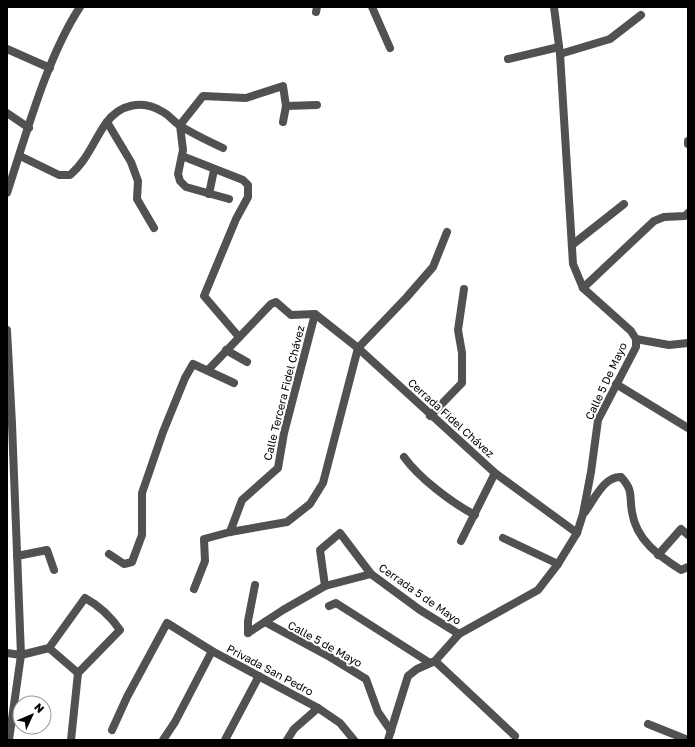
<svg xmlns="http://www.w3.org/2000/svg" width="695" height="747" font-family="'Golos Text',sans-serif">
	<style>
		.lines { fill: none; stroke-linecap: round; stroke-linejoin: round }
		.minor { stroke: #515151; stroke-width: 8 }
		.labels { text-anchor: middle; stroke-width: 4; stroke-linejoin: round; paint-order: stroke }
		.street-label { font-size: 11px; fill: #000; stroke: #fff }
	</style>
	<rect width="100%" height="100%" fill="#fff"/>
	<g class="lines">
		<g class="minor">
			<path d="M372,7L390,48"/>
			<path d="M316,12L317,7"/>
			<path d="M7,49L50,68"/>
			<path d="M560,54L610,39L641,15"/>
			<path d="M508,59L559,47"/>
			<path d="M286,106L317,105"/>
			<path d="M7,113L29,128"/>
			<path d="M107,122L131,162L138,181L137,199L154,228"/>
			<path d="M688,141V144"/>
			<path d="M20,156L59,175H70C87,161 94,140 106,123C120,104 143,99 163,112C169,115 173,121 179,125C193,134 208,141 223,148"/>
			<path d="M182,156L243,180L248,185V197L236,219L204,296L239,337"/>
			<path d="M7,193C26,135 47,57 80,7"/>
			<path d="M209,194L214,170"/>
			<path d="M229,199L186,187L180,181L178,174L183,150L180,125L203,96L246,98L283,86L286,106L283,122"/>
			<path d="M572,245L624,204"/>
			<path d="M583,288L654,221L664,217L685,216L688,213"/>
			<path d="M7,330L12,424L21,655L9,740"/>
			<path d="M636,339L669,345L688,343"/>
			<path d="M226,350L247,362"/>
			<path d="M208,370L271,304L276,302L291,315L315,314L358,348L495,473L577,533"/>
			<path d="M616,384L688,428"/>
			<path d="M430,416L462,383V353L458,330L464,289"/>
			<path d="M404,457C419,478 452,503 475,515"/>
			<path d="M585,512C594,500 604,476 621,477C634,491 629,496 632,512C636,540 659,556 681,570L688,567"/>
			<path d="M230,532L242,500L278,468L284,433L315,314"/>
			<path d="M503,538L558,564"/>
			<path d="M461,541L495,473"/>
			<path d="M109,554L124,564L132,562L142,535V493L163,432L185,378L193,364L234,383"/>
			<path d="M658,555L681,529L688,535"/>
			<path d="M17,556L47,550L54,570"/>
			<path d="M325,586L320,550L340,533L371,574L420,610L459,634"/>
			<path d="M194,589L205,561L204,539L230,532L287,522L310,504L323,483L358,348L406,298L433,267L447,232"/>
			<path d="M329,606L336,603L430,663"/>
			<path d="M265,622L330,657L366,679L378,712L391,731"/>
			<path d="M248,633L283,610L325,586L371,574"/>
			<path d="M248,633V621L255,585"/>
			<path d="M49,648L78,673"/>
			<path d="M7,653L21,655L49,648L85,598C98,605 111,617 120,630L78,673"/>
			<path d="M435,661L515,736"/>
			<path d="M648,724L688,740"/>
			<path d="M112,730L127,697L167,623L212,651L318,708L340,723L354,740"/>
			<path d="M71,740L78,673"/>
			<path d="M163,740L175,722L212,651"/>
			<path d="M225,740L259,676"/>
			<path d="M287,740L294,729L318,708"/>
			<path d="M388,740L408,676L417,669L435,661L459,634L538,590L558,564L577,533L583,514L591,472L598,420L636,347V339L631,331L583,288L573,264L560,54L554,7"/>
		</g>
	</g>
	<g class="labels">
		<g class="street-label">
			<text transform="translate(606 381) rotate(-65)" y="4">Calle 5 De Mayo</text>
			<text transform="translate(284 393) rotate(-76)" y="4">Calle Tercera Fidel Chávez</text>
			<text transform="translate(451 418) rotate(42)" y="4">Cerrada Fidel Chávez</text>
			<text transform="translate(420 594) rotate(35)" y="4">Cerrada 5 de Mayo</text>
			<text transform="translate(325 644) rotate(29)" y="4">Calle 5 de Mayo</text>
			<text transform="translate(270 670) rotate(28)" y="4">Privada San Pedro</text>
		</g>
	</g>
	<rect width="695" height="747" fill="none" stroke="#000000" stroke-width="16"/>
	<g transform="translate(32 715) rotate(46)"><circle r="19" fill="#ffffff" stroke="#999999"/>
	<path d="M0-3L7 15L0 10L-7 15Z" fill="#000000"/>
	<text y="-6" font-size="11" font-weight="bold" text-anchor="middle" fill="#000000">N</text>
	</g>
</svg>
